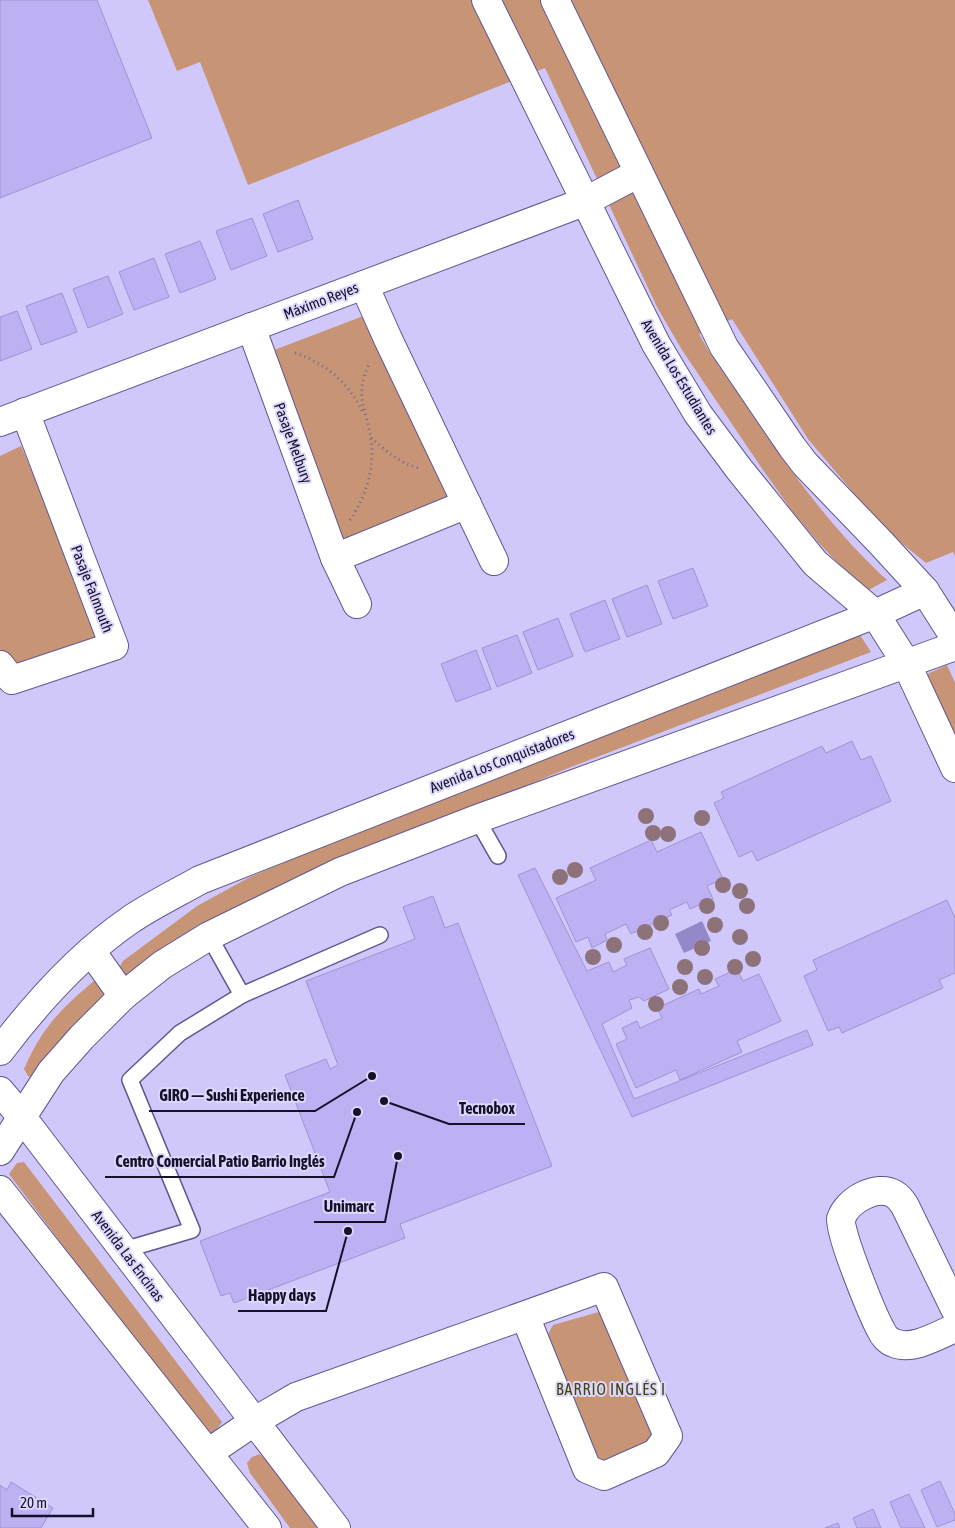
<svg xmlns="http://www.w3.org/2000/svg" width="955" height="1528" font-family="'Asap Condensed',sans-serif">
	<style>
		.green { fill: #c79475 }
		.water { fill: #9488c8 }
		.building { fill: #bdb1f4; stroke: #9f93d1 }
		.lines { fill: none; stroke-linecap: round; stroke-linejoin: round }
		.service-casing { stroke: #635790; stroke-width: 18 }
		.minor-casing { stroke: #635790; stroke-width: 30 }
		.tertiary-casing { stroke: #635790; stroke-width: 30 }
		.path { stroke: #726b90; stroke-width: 3; stroke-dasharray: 1 4; stroke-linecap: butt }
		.service { stroke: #fff; stroke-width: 15 }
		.minor { stroke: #fff; stroke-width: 28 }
		.tertiary { stroke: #fff; stroke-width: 28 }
		.tree { fill: #8d7279 }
		.labels { text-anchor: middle; stroke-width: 4; stroke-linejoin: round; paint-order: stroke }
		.street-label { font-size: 15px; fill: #161128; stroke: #ddd7fe }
		.neighbourhood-label { font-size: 16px; letter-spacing: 1px; fill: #424505; stroke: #ddd7fe }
		.leader { fill: none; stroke: #161128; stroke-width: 2 }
		.callout-dot { fill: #161128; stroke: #ddd7fe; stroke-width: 2 }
		.callout-label { font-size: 16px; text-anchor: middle; font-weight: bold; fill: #161128; stroke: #ddd7fe; stroke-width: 4; stroke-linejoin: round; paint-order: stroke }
	</style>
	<rect width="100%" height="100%" fill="#d0c8fb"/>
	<g class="green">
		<path d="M148,0H955V556L953,552L926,563L899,541L857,497L808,439L732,319L699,334C710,355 725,375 739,395C782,460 829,527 887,580L865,592L818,542L793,512L763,470L682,350L657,307L545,68L248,185L200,62L177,71Z"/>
		<path d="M366,315L454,499L346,545L269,352Z"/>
		<path d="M21,446L100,629L99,642L14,667L0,649V456Z"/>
		<path d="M860,635L871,652L571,767L263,894L211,922L130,977L125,975L120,966L123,961L197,906L250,877L362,830Z"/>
		<path d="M947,665L955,683V743L923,676Z"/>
		<path d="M95,980L108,997L36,1079L28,1076L24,1069C43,1026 60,1010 95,980Z"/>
		<path d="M24,1162L222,1422L214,1434L203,1432L9,1174L17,1163Z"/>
		<path d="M606,1310L657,1436L651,1446L603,1467L593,1462L545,1340L553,1325Z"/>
		<path d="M260,1454L277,1473L317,1528H290L250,1473L247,1463L252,1457Z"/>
	</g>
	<path class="water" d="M702,921L711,941L684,953L675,934Z"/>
	<g class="building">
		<path d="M0,0H97L152,138L0,198Z"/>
		<path d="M298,200L313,239L278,252L263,214Z"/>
		<path d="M252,218L267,256L231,270L216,231Z"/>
		<path d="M200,241L216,279L180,293L165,254Z"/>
		<path d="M154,258L169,297L134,310L119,272Z"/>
		<path d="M108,276L123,314L88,328L73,289Z"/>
		<path d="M62,293L77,332L41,345L26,306Z"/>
		<path d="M17,311L32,349L0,361V317Z"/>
		<path d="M693,568L708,606L673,619L658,581Z"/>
		<path d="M647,585L662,624L627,637L612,599Z"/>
		<path d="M605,600L620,639L585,652L570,614Z"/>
		<path d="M558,618L573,656L538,670L523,632Z"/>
		<path d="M517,635L532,673L497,687L482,648Z"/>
		<path d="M476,650L491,689L456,702L441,664Z"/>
		<path d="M852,741L861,760L871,756L891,801L757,861L752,851L739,857L714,803L724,798L721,792L822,746L826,753Z"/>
		<path d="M701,832L723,879L707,886L713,899L690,909L687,902L669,910L672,915L631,934L626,924L605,934L607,940L592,948L588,937L576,942L556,898L596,880L590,868L651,840L657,852Z"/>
		<path d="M535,868L587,971L609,962L613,972L627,965L624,959L650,948L669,989L644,1001L639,997L629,1000L632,1008L602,1024L634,1099L807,1030L813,1045L632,1117L518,875Z"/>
		<path d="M433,896L445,928L458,923L552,1166L400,1224L405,1238L234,1303L230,1293L221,1296L200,1241L330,1192L285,1075L326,1059L330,1069L338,1065L306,981L415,939L403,907Z"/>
		<path d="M947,900L955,918V973L939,980L943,988L842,1033L839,1027L828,1031L804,976L817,970L813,960Z"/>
		<path d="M737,969L743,981L759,974L781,1021L737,1041L742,1052L680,1080L676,1070L636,1088L616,1044L627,1039L622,1028L637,1021L640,1028L662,1018L657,1008L699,989L701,994L719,986L715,979Z"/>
		<path d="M940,1481L955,1514V1520L937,1527L921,1490Z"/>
		<path d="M11,1482L53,1508L41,1528H0V1485L7,1490Z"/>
		<path d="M909,1494L925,1528H901L890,1502Z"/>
		<path d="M873,1509L881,1528H857L853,1518Z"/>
		<path d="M838,1523L840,1528H825Z"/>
	</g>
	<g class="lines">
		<defs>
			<g id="service">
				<path d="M477,819L498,856"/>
				<path d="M209,936L242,995"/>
				<path d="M124,1250L192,1230L130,1080L180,1033L242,995L380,935"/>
			</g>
			<g id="minor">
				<path d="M486,0L656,344L698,414L739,469L815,563L875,614"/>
				<path d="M555,0L724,347L792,447L805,464L881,543L925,591"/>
				<path d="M364,285L388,339L494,561"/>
				<path d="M251,327L335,558L357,604"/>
				<path d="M0,422L584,202L639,173"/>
				<path d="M335,558L467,504"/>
				<path d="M0,665L12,680L114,646L25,412"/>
				<path d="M955,1309L905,1206C902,1201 899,1197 894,1194C877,1184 847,1200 841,1219C838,1230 873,1316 881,1330C883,1335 888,1341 894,1343C913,1351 938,1335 955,1328"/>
				<path d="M208,1453L255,1421L296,1397L604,1287L668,1436L656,1453L604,1476L587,1469L525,1316"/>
			</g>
			<g id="tertiary">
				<path d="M875,614L906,663L955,768"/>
				<path d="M91,951L123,996"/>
				<path d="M0,1051C37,1002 79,955 130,920C152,905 177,893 200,880L875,614L925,591L955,638"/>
				<path d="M0,1091L21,1116L336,1528"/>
				<path d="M0,1151L51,1072L82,1037L123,996L162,965L209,936L340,872L477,819L955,646"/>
				<path d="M0,1190L267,1528"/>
			</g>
		</defs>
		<use href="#service" class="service-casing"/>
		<use href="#minor" class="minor-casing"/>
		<use href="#tertiary" class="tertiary-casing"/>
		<g class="path">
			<path d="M295,353C325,363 348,382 362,411"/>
			<path d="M371,438C386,451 399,463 419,468"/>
			<path d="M350,520C366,496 375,468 371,439C366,407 354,397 369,364"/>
		</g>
		<use href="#service" class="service"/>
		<use href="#minor" class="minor"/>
		<use href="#tertiary" class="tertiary"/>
	</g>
	<g class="tree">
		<circle cx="646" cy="816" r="8"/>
		<circle cx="702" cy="818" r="8"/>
		<circle cx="653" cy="833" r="8"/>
		<circle cx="668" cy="834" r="8"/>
		<circle cx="575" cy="870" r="8"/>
		<circle cx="560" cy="877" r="8"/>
		<circle cx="723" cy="885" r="8"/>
		<circle cx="740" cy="891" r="8"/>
		<circle cx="707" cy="906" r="8"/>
		<circle cx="747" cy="906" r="8"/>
		<circle cx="661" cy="923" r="8"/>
		<circle cx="715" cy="925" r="8"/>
		<circle cx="645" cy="932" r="8"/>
		<circle cx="740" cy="937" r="8"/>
		<circle cx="614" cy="945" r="8"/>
		<circle cx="702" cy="948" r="8"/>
		<circle cx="593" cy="957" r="8"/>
		<circle cx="753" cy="959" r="8"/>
		<circle cx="685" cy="967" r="8"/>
		<circle cx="735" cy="967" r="8"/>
		<circle cx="705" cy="977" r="8"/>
		<circle cx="680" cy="987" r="8"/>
		<circle cx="656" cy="1004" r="8"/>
	</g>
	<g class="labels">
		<g class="street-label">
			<text transform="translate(321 301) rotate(-21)" y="5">Máximo Reyes</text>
			<text transform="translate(679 377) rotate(59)" y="5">Avenida Los Estudiantes</text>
			<text transform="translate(293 443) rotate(70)" y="5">Pasaje Melbury</text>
			<text transform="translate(92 589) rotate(69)" y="5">Pasaje Falmouth</text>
			<text transform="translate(502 761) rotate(-21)" y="5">Avenida Los Conquistadores</text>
			<text transform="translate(128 1256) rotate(53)" y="5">Avenida Las Encinas</text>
		</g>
		<g class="neighbourhood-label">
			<text x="611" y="1395">BARRIO INGLÉS I</text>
		</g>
	</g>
	<path class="leader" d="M372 1076L315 1111H149M384 1101L449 1124H525M357 1112L334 1177H105M398 1156L385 1222H314M348 1231L326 1311H238"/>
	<g class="callout-dot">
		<circle cx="372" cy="1076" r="5"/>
		<circle cx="384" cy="1101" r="5"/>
		<circle cx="357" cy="1112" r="5"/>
		<circle cx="398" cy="1156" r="5"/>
		<circle cx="348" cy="1231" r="5"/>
	</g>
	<g class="callout-label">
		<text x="232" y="1101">GIRO — Sushi Experience</text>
		<text x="487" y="1114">Tecnobox</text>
		<text x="220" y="1167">Centro Comercial Patio Barrio Inglés</text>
		<text x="349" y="1212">Unimarc</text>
		<text x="282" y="1301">Happy days</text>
	</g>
	<path d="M12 1508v8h81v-8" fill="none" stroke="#161128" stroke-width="2.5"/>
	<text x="20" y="1508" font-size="15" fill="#161128" stroke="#ddd7fe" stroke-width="4" paint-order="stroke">20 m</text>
</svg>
